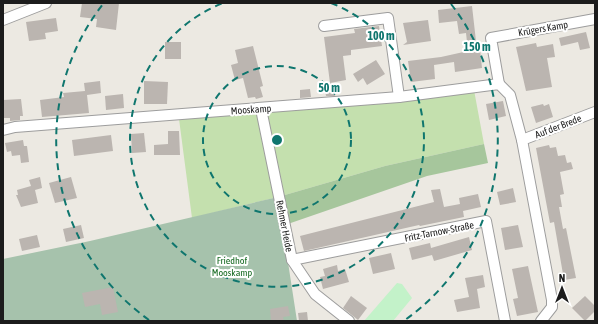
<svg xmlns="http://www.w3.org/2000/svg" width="598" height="324" font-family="'Asap Condensed',sans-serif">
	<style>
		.grass { fill: #c4e0ae }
		.forest { fill: #a6c69c }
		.cemetery { fill: #a6c2ac }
		.park { fill: #c3f2c9 }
		.building { fill: #bbb5b0 }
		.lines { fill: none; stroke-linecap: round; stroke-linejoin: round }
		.street-casing { stroke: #9d9d9d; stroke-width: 12 }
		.street { stroke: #fff; stroke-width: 10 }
		.ring { fill: none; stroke: #0f766e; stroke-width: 2; stroke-dasharray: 7 5 }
		.labels { text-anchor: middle; stroke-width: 4; stroke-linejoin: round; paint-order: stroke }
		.street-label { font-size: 10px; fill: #1c1c1c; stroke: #fff }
		.park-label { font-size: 10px; fill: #186b23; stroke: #fff }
		.centre { fill: #0f766e; stroke: #fff; stroke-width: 2 }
		.ring-label { font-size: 12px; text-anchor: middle; font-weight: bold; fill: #0f766e; stroke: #fff; stroke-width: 4; stroke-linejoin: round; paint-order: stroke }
	</style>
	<rect width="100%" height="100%" fill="#ece9e2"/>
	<path class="grass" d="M474,90L484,144L385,166L278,197L192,218L179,119Z"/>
	<path class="forest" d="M484,144L488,163L427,176L282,226L278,197L385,166Z"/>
	<path class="cemetery" d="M278,197L297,321H3V259L90,241Z"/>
	<path class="park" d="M397,283L402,284L412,298L393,321H364Z"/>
	<g class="building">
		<path d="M82,3H119L116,30L96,27L97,19L80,17Z"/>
		<path d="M472,6L477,50L480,49L482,68L455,72L454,62L434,65L435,79L411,82L408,61L441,57L468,51L466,33L459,34L457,21L439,23L438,10Z"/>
		<path d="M56,18L58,31L45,33L46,39L29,41L26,22Z"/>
		<path d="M428,20L431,41L403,45L407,42L403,23Z"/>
		<path d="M379,26L382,46L351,50V55L343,56L346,80L330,83L324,37L355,33L354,29Z"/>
		<path d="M586,32L590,48L580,50L578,42L561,46L559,38Z"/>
		<rect x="165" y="42" width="16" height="17"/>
		<path d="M536,43L537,47L553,44L555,57L547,58L552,87L526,91L516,47Z"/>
		<path d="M253,46L263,86L260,87L263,97L256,99L255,97L248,98L243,78L235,80L231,65L238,63L235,50Z"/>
		<path d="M376,60L385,74L367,85L363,78L358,82L353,74Z"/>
		<path d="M100,81L101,93L87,95L89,113L42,117L40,100L64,97L63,93L85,91L84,83Z"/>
		<path d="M144,81L168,82L167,104H144Z"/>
		<path d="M324,83H333L335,96H326Z"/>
		<path d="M310,89L311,97L300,98V90Z"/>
		<path d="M123,94L124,108L106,110L105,96Z"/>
		<path d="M21,99L23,116H20V120L10,121V118H3V100Z"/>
		<path d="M503,101L506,116L489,120L486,104Z"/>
		<path d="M543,104L544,106L549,104L553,117L536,123L531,107Z"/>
		<path d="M168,131H179L180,155H154V145L168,144Z"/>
		<path d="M144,133L146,152L132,153L131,134Z"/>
		<path d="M111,135L113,151L74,156L72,140Z"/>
		<path d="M23,140L24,146H27L29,162L21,163L20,155L12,156L11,151L7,152L5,143Z"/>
		<path d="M549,145L550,148L556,147L558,156L565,155L567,163L571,162L573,169L560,172L564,194L560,195L562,207H559L563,229L566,228L576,278L564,280L554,222L550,223L536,148Z"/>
		<path d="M40,177L42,188L35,190L38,203L21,207L16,195H18L17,190L31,186L29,180Z"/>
		<path d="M71,177L77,198L55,203L49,183Z"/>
		<path d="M513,188L516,202L500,205L497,192Z"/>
		<path d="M440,189L444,207L460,204L459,198L478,194L481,207L463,211L464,217L420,226L419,225L304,251L300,236L434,202L431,190Z"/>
		<path d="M81,225L84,238L66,242L63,229Z"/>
		<path d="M518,225L523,247L505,250L501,228Z"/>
		<path d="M37,235L40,247L22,251L19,239Z"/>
		<path d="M469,237L472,250L434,261L432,255L412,260L409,248L430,243L431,248Z"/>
		<path d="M391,253L395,269L373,274L369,258Z"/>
		<path d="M337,265L338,271L345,269L349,282L323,289L320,277L325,276L323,269Z"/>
		<path d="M528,266L538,312L517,316L513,299L518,298L512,269Z"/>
		<path d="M483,275L485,287L477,289L480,308L457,312L454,300L469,297L465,278Z"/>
		<path d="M113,287L118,312L102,315L100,304L85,307L82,293Z"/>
		<path d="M351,296L367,308L358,320L343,308Z"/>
		<path d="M585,296L595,306V311L585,321L572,308Z"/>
		<path d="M288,306L290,316L283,317L284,321H271L270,309Z"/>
		<path d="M307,312L308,321H299L298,313Z"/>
	</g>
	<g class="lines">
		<defs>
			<g id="street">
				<path d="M3,20L46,3"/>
				<path d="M324,26L388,18L399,97"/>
				<path d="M499,84L491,38L595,19"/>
				<path d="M261,109L292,260L315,294L349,321"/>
				<path d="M3,130L15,127L399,97L499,84L510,95L522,140L552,300V307L541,321"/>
				<path d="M522,140L595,112"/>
				<path d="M292,260L486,221L505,321"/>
			</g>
		</defs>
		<use href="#street" class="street-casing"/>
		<use href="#street" class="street"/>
	</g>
	<g class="ring">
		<circle cx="277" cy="140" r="74"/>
		<path d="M331 3A147 147 0 1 1 223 3"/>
		<path d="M149 320A221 221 0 0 1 103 4M451 4A221 221 0 0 1 405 320"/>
	</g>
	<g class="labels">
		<g class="street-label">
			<text transform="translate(543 28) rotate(-10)" y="4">Krügers Kamp</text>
			<text transform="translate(251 109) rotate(-4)" y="4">Mooskamp</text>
			<text transform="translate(558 126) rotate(-21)" y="4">Auf der Brede</text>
			<text transform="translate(285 226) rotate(79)" y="4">Rehmer Heide</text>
			<text transform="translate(439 231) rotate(-11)" y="4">Fritz-Tarnow-Straße</text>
		</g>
		<g class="park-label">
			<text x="232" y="264">Friedhof<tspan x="232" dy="12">Mooskamp</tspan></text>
		</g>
	</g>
	<circle cx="277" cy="140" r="6" class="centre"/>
	<g class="ring-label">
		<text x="381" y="40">100 m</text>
		<text x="477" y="51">150 m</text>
		<text x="329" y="92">50 m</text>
	</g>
	<rect width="598" height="324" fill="none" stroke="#1c1c1c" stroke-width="8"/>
	<g transform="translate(562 288)" stroke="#ffffff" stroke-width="3" paint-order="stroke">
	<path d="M0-3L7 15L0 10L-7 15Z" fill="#1c1c1c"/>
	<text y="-6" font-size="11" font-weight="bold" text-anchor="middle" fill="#1c1c1c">N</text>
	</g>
</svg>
